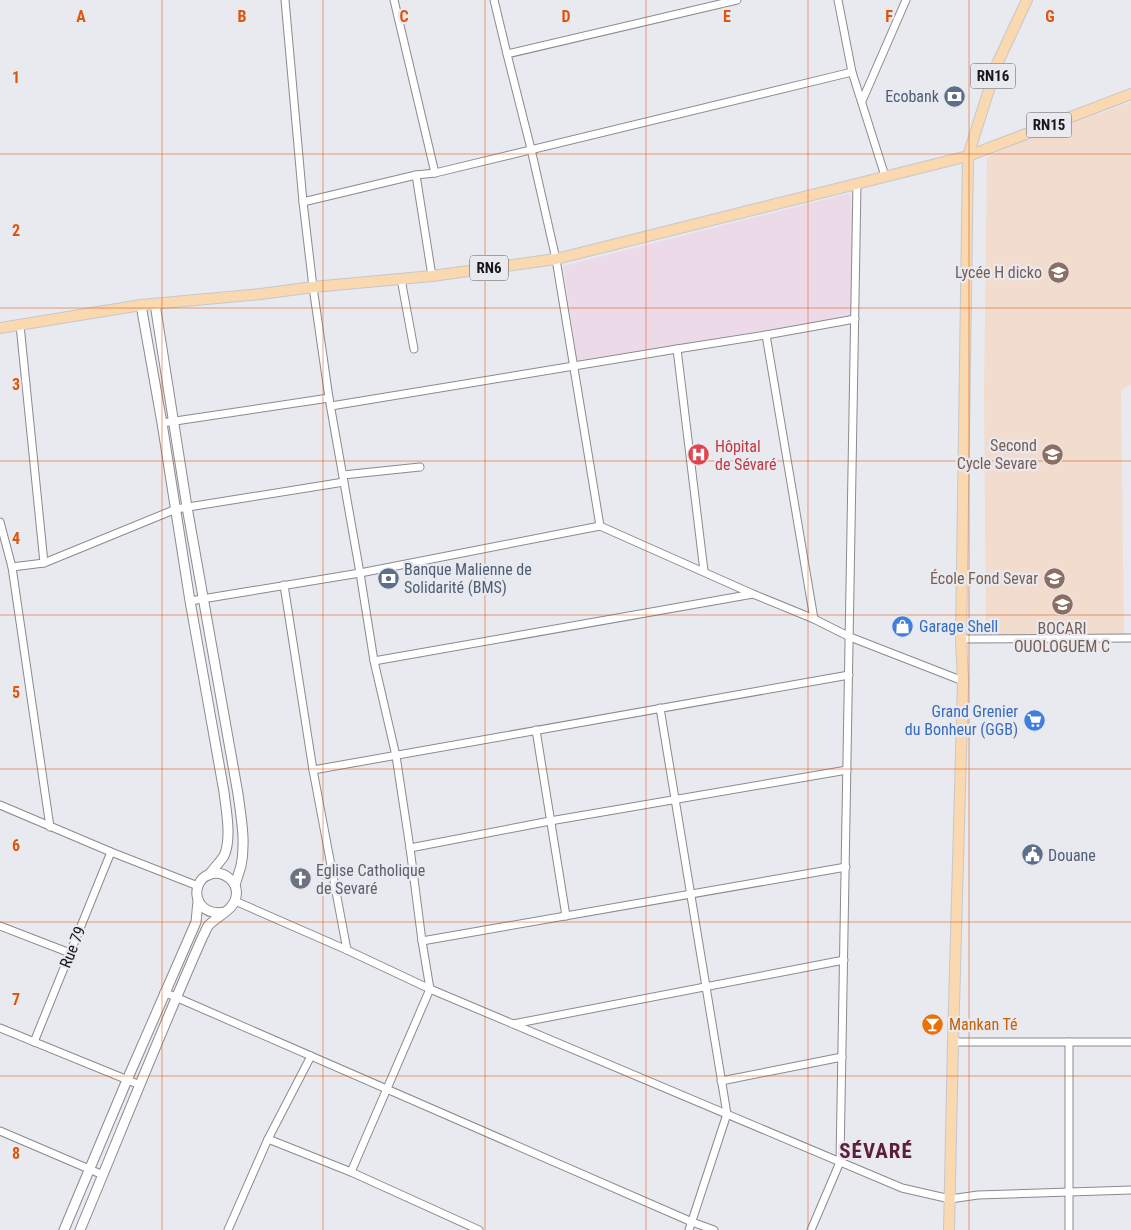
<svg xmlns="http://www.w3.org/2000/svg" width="1131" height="1230" font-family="'Roboto Condensed',sans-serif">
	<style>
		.commercial { fill: #eddae9 }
		.education { fill: #f1dcce }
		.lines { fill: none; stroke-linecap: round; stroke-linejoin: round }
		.minor-casing { stroke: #8a8a90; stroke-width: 9 }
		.tertiary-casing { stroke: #8a8a90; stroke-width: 11 }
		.primary-casing { stroke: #c7c7c8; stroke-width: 12 }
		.minor { stroke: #fff; stroke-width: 7 }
		.tertiary { stroke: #fff; stroke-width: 9 }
		.primary { stroke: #fad8b0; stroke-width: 10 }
		.grid { fill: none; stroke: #de560d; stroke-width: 1; stroke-opacity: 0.55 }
		.labels { text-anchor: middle; stroke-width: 4.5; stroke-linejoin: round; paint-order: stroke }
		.shield { fill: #e9eaf0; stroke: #56565a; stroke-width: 1 }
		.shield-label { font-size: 15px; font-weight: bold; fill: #17171a }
		.service-label { font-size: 16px; fill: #4e5e75; stroke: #e9eaf0; text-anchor: start }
		.education-label { font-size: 16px; fill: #785e54; stroke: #e9eaf0; text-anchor: end }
		.health-label { font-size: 16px; fill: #be3a42; stroke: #e9eaf0; text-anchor: start }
		.shop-label { font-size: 16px; fill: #366cbe; stroke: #e9eaf0; text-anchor: start }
		.worship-label { font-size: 16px; fill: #5b616d; stroke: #e9eaf0; text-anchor: start }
		.street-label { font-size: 16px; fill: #17171a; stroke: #e9eaf0 }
		.food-label { font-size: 16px; fill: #c56008; stroke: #e9eaf0; text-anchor: start }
		.district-label { font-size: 21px; font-weight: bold; letter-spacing: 1px; fill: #5d1d3d; stroke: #e9eaf0 }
		.grid-label { font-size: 16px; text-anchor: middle; font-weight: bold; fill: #de560d; stroke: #e9eaf0; stroke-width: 4.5; stroke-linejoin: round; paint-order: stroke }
	</style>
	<rect width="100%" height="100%" fill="#e9eaf0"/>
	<path class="commercial" d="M850,193L854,239V316L704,340L578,365L563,266Z"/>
	<path class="education" d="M1131,102V385L1121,390L1124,636L986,638L984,391L987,158L1003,148Z"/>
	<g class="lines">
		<defs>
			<g id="minor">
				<path d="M285,0L303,202L313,287L329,398L360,573L374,661L396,756L410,848L422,941L430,989L351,1172"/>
				<path d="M394,0L435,173"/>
				<path d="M494,0L507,54L531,149L556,259L600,526"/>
				<path d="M838,0L852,72L885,176"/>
				<path d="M507,54L737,0"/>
				<path d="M862,101L906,0"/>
				<path d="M416,175L432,276"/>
				<path d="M303,202L416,175L435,173L852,72"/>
				<path d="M401,279L414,349"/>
				<path d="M20,325L44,563"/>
				<path d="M766,335L814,619"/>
				<path d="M677,349L704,571"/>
				<path d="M331,406L677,349L766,335L855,319"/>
				<path d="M162,423L329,398"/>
				<path d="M343,475L420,467"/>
				<path d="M0,522L12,567L50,827"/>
				<path d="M12,567L44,563L176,509L344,482"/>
				<path d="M284,585L313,770L347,950"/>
				<path d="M190,601L360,573L600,526L753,594L814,619L850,637L963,681"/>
				<path d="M961,639L1131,638"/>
				<path d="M374,661L753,594"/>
				<path d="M660,708L727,1114L689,1230"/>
				<path d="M536,730L566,916"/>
				<path d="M313,770L849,675"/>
				<path d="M0,805L111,852L198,886"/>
				<path d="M410,848L550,821L847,770"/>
				<path d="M235,901L347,950L430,989L902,1188L950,1199L978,1195L1131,1190"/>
				<path d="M0,926L70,953"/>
				<path d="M422,941L846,867"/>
				<path d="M164,992L692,1222L714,1230"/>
				<path d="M513,1024L844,960"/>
				<path d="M0,1028L140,1085"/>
				<path d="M34,1042L111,852"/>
				<path d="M953,1042H1131"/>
				<path d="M721,1081L842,1057"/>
				<path d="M0,1131L103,1175"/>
				<path d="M268,1139L351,1172L479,1230"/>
				<path d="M228,1230L268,1139L311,1056"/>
				<path d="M811,1230L840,1162L857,183"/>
				<path d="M1069,1230V1042"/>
			</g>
			<g id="tertiary">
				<path d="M155,304L187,507L238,794C241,817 246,842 241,866C239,872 237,879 235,885"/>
				<path d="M141,305L162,423L190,601L224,792C226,810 232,838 224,856C220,862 213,869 209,875"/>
				<path d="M64,1230L127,1080L196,922L198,901"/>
				<path d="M80,1230C121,1132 160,1033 203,936C205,933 206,929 208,926C217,916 234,910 236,897C239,882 224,870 210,874C188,882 194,918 225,912"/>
			</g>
			<g id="primary">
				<path d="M0,328L141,305L261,294L313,287L432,276L556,259L968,156L1131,94"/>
				<path d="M949,1230L953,1042L963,681L961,639L968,156L997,64L1027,0"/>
			</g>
		</defs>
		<use href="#minor" class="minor-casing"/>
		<use href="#tertiary" class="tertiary-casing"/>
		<use href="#primary" class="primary-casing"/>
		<use href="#minor" class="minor"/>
		<use href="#tertiary" class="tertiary"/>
		<use href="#primary" class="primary"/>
	</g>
	<path class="grid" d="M162,0V1230M323,0V1230M485,0V1230M646,0V1230M808,0V1230M969,0V1230M0,154H1131M0,308H1131M0,461H1131M0,615H1131M0,769H1131M0,922H1131M0,1076H1131"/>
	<defs>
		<symbol id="bank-disc" viewBox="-11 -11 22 22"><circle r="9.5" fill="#5c6f8a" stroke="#e9eaf0"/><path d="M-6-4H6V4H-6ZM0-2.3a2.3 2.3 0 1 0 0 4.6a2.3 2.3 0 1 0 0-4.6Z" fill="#fff"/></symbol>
		<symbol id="school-disc" viewBox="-11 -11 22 22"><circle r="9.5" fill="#8d6e63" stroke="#e9eaf0"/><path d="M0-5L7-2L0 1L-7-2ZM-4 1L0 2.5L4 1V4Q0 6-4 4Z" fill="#fff"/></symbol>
		<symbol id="hospital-disc" viewBox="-11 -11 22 22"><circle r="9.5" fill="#e0444e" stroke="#e9eaf0"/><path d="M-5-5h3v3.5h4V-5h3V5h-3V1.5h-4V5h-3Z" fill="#fff"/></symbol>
		<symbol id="shop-disc" viewBox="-11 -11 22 22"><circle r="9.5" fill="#3f7fe0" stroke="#e9eaf0"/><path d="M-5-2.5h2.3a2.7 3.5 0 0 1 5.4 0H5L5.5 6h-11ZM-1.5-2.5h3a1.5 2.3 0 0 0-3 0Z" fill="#fff"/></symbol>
		<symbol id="supermarket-disc" viewBox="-11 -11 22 22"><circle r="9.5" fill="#3f7fe0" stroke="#e9eaf0"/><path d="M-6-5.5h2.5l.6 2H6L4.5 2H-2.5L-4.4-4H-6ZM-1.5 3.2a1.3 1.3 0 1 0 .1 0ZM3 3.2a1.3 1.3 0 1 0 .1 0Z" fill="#fff"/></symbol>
		<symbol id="civic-disc" viewBox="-11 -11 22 22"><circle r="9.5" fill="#5c6f8a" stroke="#e9eaf0"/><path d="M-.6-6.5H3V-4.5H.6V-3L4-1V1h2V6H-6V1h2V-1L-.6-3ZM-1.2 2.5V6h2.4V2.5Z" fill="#fff"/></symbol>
		<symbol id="church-disc" viewBox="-11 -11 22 22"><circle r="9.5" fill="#6b7280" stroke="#e9eaf0"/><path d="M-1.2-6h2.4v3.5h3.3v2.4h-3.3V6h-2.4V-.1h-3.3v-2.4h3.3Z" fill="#fff"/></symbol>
		<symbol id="bar-disc" viewBox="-11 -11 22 22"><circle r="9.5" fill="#e8710a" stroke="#e9eaf0"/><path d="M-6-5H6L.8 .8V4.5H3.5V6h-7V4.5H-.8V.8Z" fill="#fff"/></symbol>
	</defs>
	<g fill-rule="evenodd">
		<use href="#bank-disc" x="942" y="84" width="25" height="25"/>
		<use href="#school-disc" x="1046" y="260" width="25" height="25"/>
		<use href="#school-disc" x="1040" y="442" width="25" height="25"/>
		<use href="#hospital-disc" x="686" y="442" width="25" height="25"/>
		<use href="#bank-disc" x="376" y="566" width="25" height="25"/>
		<use href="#school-disc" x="1042" y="566" width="25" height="25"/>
		<use href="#school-disc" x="1050" y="592" width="25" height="25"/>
		<use href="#shop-disc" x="890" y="614" width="25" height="25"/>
		<use href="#supermarket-disc" x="1022" y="708" width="25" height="25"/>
		<use href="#civic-disc" x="1020" y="842" width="25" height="25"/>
		<use href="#church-disc" x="288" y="866" width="25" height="25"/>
		<use href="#bar-disc" x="920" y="1012" width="25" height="25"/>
	</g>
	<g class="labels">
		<g class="shield">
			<rect x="970.5" y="63.5" width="45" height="25" rx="4"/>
			<rect x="1026.5" y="112.5" width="45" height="25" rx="4"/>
			<rect x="470" y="255.5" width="38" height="25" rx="4"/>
		</g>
		<g class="shield-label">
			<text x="993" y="81">RN16</text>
			<text x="1049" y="130">RN15</text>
			<text x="489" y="273">RN6</text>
		</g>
		<g class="service-label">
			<text x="939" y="102" text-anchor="end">Ecobank</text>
			<text x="404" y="575">Banque Malienne de<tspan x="404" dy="18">Solidarité (BMS)</tspan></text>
			<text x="1048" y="861">Douane</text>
		</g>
		<g class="education-label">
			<text x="1042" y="278">Lycée H dicko</text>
			<text x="1037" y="451">Second<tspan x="1037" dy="18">Cycle Sevare</tspan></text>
			<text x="1038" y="584">École Fond Sevar</text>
			<text x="1062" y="634" text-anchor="middle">BOCARI<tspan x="1062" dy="18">OUOLOGUEM C</tspan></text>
		</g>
		<g class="health-label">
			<text x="715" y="452">Hôpital<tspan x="715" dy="18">de Sévaré</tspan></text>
		</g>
		<g class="shop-label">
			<text x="919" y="632">Garage Shell</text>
			<text x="1018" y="717" text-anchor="end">Grand Grenier<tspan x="1018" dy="18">du Bonheur (GGB)</tspan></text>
		</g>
		<g class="worship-label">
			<text x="316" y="876">Eglise Catholique<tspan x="316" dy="18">de Sevaré</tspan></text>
		</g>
		<g class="street-label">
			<text transform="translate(72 947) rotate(-68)" y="6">Rue 79</text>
		</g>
		<g class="food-label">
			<text x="949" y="1030">Mankan Té</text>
		</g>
		<g class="district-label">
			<text x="876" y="1158">SÉVARÉ</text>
		</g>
	</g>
	<g class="grid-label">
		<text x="81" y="22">A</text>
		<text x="242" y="22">B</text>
		<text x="404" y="22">C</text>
		<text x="566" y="22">D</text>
		<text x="727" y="22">E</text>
		<text x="889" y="22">F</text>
		<text x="1050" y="22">G</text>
		<text x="16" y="83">1</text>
		<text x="16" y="236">2</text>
		<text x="16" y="390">3</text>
		<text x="16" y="544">4</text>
		<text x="16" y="698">5</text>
		<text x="16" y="851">6</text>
		<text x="16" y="1005">7</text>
		<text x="16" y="1159">8</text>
	</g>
</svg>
